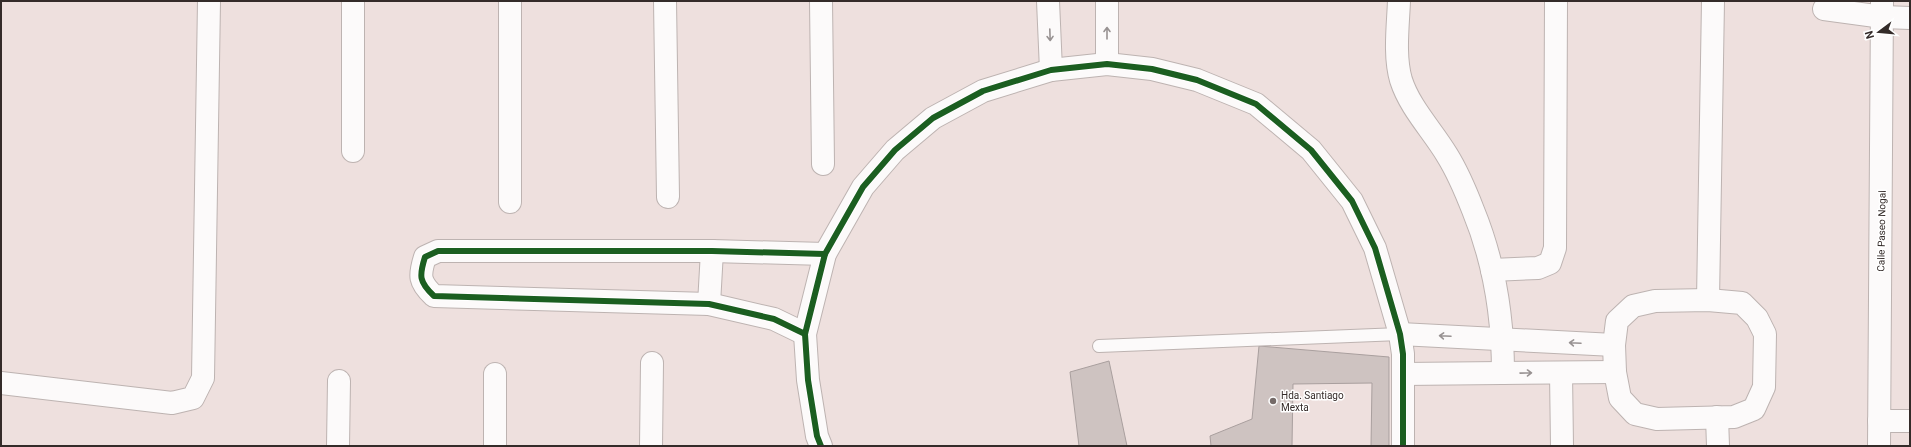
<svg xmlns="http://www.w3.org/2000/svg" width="1911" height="447" font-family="Roboto,sans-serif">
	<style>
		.building { fill: #cec3c1; stroke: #a99f9e }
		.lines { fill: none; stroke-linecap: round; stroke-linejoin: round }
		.service-casing { stroke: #bdb3b1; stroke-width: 14 }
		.minor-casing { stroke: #bdb3b1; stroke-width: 24 }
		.service { stroke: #fcfafa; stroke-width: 12 }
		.minor { stroke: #fcfafa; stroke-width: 22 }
		.cycleway-casing { stroke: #fff; stroke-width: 8 }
		.cycleway { stroke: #1b5e20; stroke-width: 6 }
		.oneway { stroke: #989292 }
		.poi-dot { fill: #756a68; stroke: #fff; stroke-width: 1.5 }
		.labels { text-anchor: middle; stroke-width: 3; stroke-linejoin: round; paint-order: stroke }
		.street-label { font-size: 10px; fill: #342b29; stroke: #fff }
		.poi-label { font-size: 10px; fill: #342b29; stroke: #fff; text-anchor: start }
	</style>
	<rect width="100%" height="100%" fill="#eee0de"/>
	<g class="building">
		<path d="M1259,346L1389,357V446H1371L1372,383L1293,384L1292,446H1211L1210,436L1252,419Z"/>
		<path d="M1109,361L1127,446H1079L1070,372Z"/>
	</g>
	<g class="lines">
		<defs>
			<path id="service" d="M1099,346L1400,334"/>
			<g id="minor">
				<path d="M510,1V202"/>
				<path d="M665,1L668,197"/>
				<path d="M821,1L823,164"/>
				<path d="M1048,1L1051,70"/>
				<path d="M1107,1V64"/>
				<path d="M1399,1C1398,26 1394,56 1401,80C1410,108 1432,130 1447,155C1457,171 1466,192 1473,210C1494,261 1503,319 1503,373"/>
				<path d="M1824,9L1883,17L1910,18"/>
				<path d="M353,151V1"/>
				<path d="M1492,270L1538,268L1550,263L1555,248L1556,1"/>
				<path d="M1708,300L1742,303L1757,318L1765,334L1764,387L1754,409L1734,417L1657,419L1635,414L1620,398L1615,372L1614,345L1617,321L1633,306L1655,301Z"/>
				<path d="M1708,300L1713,1"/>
				<path d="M709,304L712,251"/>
				<path d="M805,334L774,319L709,304L434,296C419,282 419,276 425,257L438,251H712L825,254"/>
				<path d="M1400,334L1614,345"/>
				<path d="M1561,373L1562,446"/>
				<path d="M1403,374L1615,372"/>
				<path d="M1,383L172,403L193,398L203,378L209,1"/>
				<path d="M1717,417L1718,446"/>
				<path d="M1879,421H1910"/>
				<path d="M338,446L339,381"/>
				<path d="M495,446V374"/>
				<path d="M651,446L652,363"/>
				<path d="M821,446L817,436L808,380L805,334L825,254L863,187L895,150L933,118L983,91L1051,70L1107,64L1152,69L1197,80L1256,104L1311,150L1352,201L1375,248L1400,334L1403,354V446"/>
				<path d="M1879,446L1882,1"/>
			</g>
		</defs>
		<use href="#service" class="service-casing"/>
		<use href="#minor" class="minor-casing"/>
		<use href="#service" class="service"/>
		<use href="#minor" class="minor"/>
		<defs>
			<g id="cycleway">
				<path d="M805,334L774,319L709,304L434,296C419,282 419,276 425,257L438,251H712L825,254"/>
				<path d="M821,446L817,436L808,380L805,334L825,254L863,187L895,150L933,118L983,91L1051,70L1107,64L1152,69L1197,80L1256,104L1311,150L1352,201L1375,248L1400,334L1403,354V446"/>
			</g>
		</defs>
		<use href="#cycleway" class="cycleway-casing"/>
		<use href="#cycleway" class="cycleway"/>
	</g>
	<defs><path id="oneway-shaft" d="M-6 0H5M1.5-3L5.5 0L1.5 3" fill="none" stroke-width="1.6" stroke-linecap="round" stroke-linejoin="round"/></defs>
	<g class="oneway">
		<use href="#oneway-shaft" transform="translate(1107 33) rotate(-90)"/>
		<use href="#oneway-shaft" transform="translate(1050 35) rotate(88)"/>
		<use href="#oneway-shaft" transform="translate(1445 336) rotate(-177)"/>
		<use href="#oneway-shaft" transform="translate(1575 343) rotate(-177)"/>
		<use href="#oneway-shaft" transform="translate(1526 373) rotate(-1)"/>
	</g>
	<circle class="poi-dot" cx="1273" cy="401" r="4"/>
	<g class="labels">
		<g class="street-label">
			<text transform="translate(1881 231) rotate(-89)" y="4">Calle Paseo Nogal</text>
		</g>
		<g class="poi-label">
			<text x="1281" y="399">Hda. Santiago<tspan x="1281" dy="12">Mexta</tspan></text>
		</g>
	</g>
	<rect width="1911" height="447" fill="none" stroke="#342b29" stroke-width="4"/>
	<g transform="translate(1879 32) rotate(254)" stroke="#ffffff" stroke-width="3" paint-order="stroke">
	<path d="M0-3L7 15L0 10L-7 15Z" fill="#342b29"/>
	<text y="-6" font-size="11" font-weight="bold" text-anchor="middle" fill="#342b29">N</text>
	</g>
</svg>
